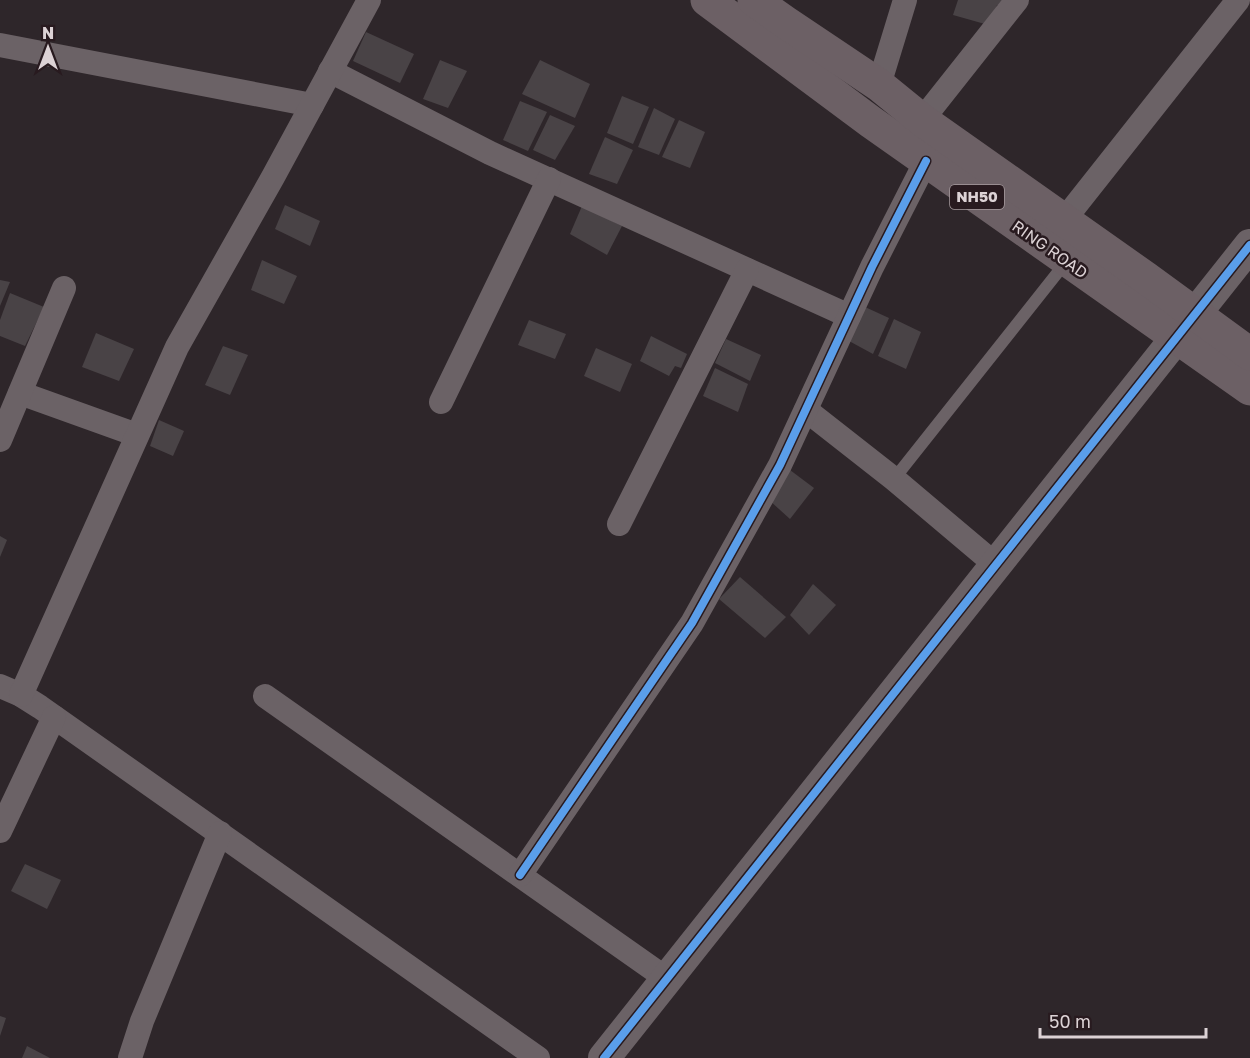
<svg xmlns="http://www.w3.org/2000/svg" width="1250" height="1058" font-family="'Golos Text',sans-serif">
	<style>
		.building { fill: #494346 }
		.lines { fill: none; stroke-linecap: round; stroke-linejoin: round }
		.service { stroke: #6b6266; stroke-width: 12 }
		.minor { stroke: #6b6266; stroke-width: 24 }
		.tertiary { stroke: #6b6266; stroke-width: 32 }
		.trunk { stroke: #6c6065; stroke-width: 33 }
		.cycleway-casing { stroke: #281a1f; stroke-width: 11 }
		.cycleway { stroke: #5a9eea; stroke-width: 8 }
		.labels { text-anchor: middle; stroke-width: 5; stroke-linejoin: round; paint-order: stroke }
		.shield { fill: #281a1f; stroke: #a69b9e; stroke-width: 1.5 }
		.shield-label { font-size: 15px; font-weight: bold; fill: #dcd2d5 }
		.street-label { font-size: 16px; fill: #dcd2d5; stroke: #281a1f }
	</style>
	<rect width="100%" height="100%" fill="#2e262a"/>
	<g class="building">
		<path d="M958,0H1007L1005,6L997,5L992,26L953,15Z"/>
		<path d="M366,32L414,54L400,83L353,61Z"/>
		<path d="M440,60L467,71L448,108L423,99Z"/>
		<path d="M540,60L590,84L575,118L522,94Z"/>
		<path d="M622,96L649,107L633,144L607,133Z"/>
		<path d="M520,101L547,112L528,151L503,140Z"/>
		<path d="M654,108L675,119L659,155L638,147Z"/>
		<path d="M550,115L575,126L555,160L533,150Z"/>
		<path d="M679,120L705,132L690,168L662,157Z"/>
		<path d="M605,137L633,150L617,184L589,174Z"/>
		<path d="M285,205L320,221L310,246L275,229Z"/>
		<path d="M582,206L622,226L607,255L570,234Z"/>
		<path d="M262,260L297,276L284,304L251,290Z"/>
		<path d="M0,280L10,282L0,306Z"/>
		<path d="M10,293L44,307L25,346L0,336V320Z"/>
		<path d="M865,307L889,318L873,354L849,341Z"/>
		<path d="M894,319L921,332L906,369L878,356Z"/>
		<path d="M529,320L566,334L555,359L518,345Z"/>
		<path d="M96,333L134,349L119,381L82,367Z"/>
		<path d="M651,336L687,354L681,368L675,366L669,376L640,361Z"/>
		<path d="M726,339L761,355L750,381L715,363Z"/>
		<path d="M223,346L248,355L230,395L205,385Z"/>
		<path d="M596,348L632,364L620,392L584,376Z"/>
		<path d="M715,368L748,384L738,412L703,396Z"/>
		<path d="M159,420L184,431L173,456L150,446Z"/>
		<path d="M790,470L814,488L790,519L769,500Z"/>
		<path d="M0,536L7,540L0,557Z"/>
		<path d="M740,577L786,617L765,638L719,599Z"/>
		<path d="M813,584L836,605L809,635L790,615Z"/>
		<path d="M25,864L61,880L47,909L11,891Z"/>
		<path d="M0,1016L6,1018L0,1036Z"/>
		<path d="M27,1046L50,1058H22Z"/>
	</g>
	<g class="lines">
		<path class="service" d="M894,479L1066,262"/>
		<g class="minor">
			<path d="M0,45L312,105"/>
			<path d="M330,71L490,153L849,316"/>
			<path d="M879,85L905,0"/>
			<path d="M922,120L1017,0"/>
			<path d="M1064,220L1238,0"/>
			<path d="M20,393L137,435"/>
			<path d="M441,402L549,179"/>
			<path d="M806,410L894,479L996,565"/>
			<path d="M0,440L64,288"/>
			<path d="M619,524L747,270"/>
			<path d="M0,686L21,695L40,707L538,1058"/>
			<path d="M21,695L177,347L273,177L369,0"/>
			<path d="M265,696L667,979"/>
			<path d="M0,831L54,717"/>
			<path d="M520,875L692,623L780,465L872,267L926,161"/>
			<path d="M130,1058L142,1021L220,833"/>
		</g>
		<path class="tertiary" d="M604,1058L1250,245"/>
		<g class="trunk">
			<path d="M707,0L871,122L1250,389"/>
			<path d="M754,0L785,22L879,85L922,120L1146,278L1250,354"/>
		</g>
		<defs>
			<g id="cycleway">
				<path d="M520,875L692,623L780,465L872,267L926,161"/>
				<path d="M604,1058L1250,245"/>
			</g>
		</defs>
		<use href="#cycleway" class="cycleway-casing"/>
		<use href="#cycleway" class="cycleway"/>
	</g>
	<g class="labels">
		<rect class="shield" x="950" y="185" width="54" height="24" rx="4.5"/>
		<g class="shield-label">
			<text x="977" y="202">NH50</text>
		</g>
		<g class="street-label">
			<text transform="translate(1050 249) rotate(35)" y="6">RING ROAD</text>
		</g>
	</g>
	<g transform="translate(48 48)" stroke="#281a1f" stroke-width="4.5" paint-order="stroke">
	<path d="M0-4.5L10 22L0 15L-10 22Z" fill="#dcd2d5"/>
	<text y="-9" font-size="16" font-weight="bold" text-anchor="middle" fill="#dcd2d5">N</text>
	</g>
	<path d="M1040 1028v9h166v-9" fill="none" stroke="#dcd2d5" stroke-width="3"/>
	<text x="1049" y="1028" font-size="18" fill="#dcd2d5" stroke="#281a1f" stroke-width="4.5" paint-order="stroke">50 m</text>
</svg>
